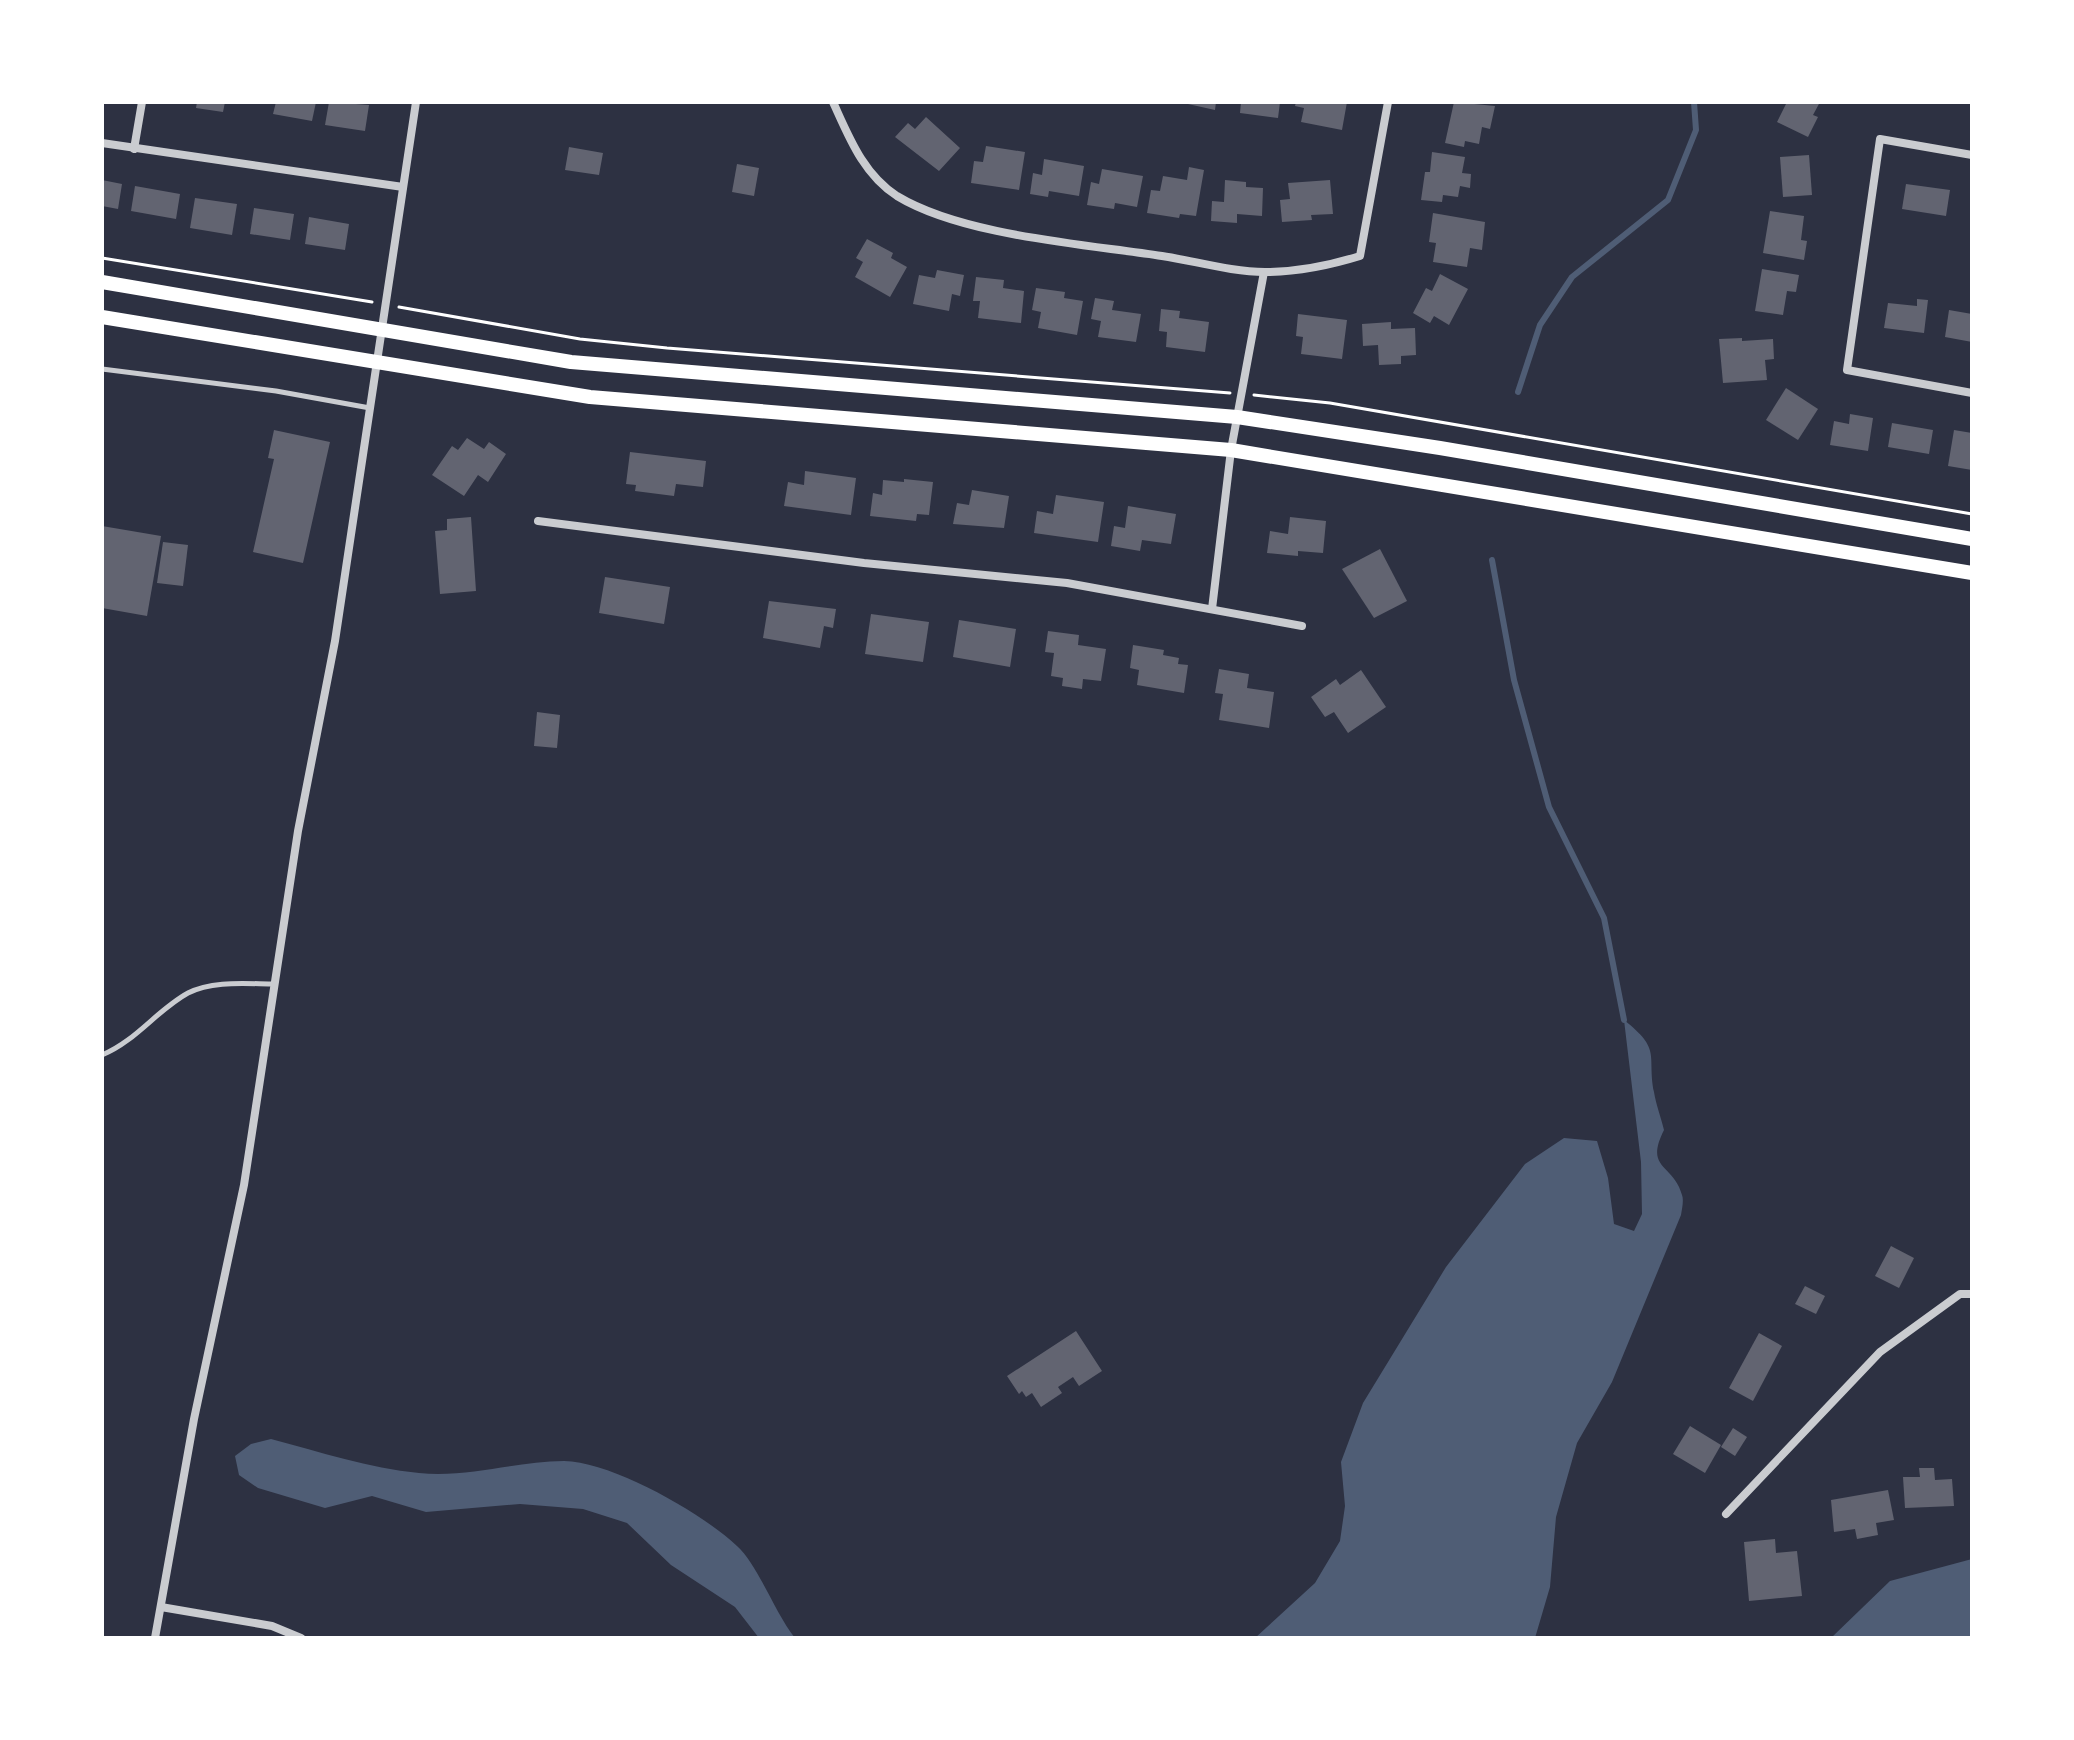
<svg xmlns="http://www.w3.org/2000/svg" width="2074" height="1740" font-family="'Sofia Sans Condensed',sans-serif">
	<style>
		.water { fill: #4f5d75 }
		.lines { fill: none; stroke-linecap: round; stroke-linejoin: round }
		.stream { stroke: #4f5d75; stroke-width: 6 }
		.building { fill: #626471 }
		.path { stroke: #fff; stroke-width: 3 }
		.service { stroke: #caccd0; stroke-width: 5 }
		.minor { stroke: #caccd0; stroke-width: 8 }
		.secondary { stroke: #fff; stroke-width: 14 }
	</style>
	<rect width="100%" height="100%" fill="#2d3142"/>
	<g class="water">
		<path d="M1624,1020C1662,1050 1647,1054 1654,1092C1656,1105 1661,1117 1664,1130C1644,1170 1673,1163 1682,1195C1684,1200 1682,1209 1681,1215L1612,1382L1577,1443L1556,1517L1550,1587L1535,1638H1255L1315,1583L1340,1541L1345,1506L1341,1462L1363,1403L1446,1267L1525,1164L1564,1138L1597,1141L1608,1178L1614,1224L1634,1231L1642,1214L1641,1162Z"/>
		<path d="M271,1439C320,1452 369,1468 419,1473C469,1478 516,1461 564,1461C613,1462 702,1513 737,1546C758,1565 775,1613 795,1638H759L735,1607L671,1565L627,1523L583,1509L520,1504L426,1512L372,1496L325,1508L258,1488L239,1475L235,1456L251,1444Z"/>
		<path d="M1972,1559V1638H1831L1890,1581Z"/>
	</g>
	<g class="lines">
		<g class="stream">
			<path d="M1518,392L1540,325L1572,277L1668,200L1696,130L1694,102"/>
			<path d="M1492,560L1514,680L1549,807L1604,918L1624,1020"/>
		</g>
	</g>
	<g class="building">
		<path d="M197,102H225L223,112L196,108Z"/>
		<path d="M276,102H316L312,121L273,114Z"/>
		<path d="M329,102L369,105L365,131L325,125Z"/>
		<path d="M1179,102H1216L1215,110Z"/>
		<path d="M1241,102H1280L1278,118L1240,113Z"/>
		<path d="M1296,102H1347L1342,130L1301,122L1304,108L1295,106Z"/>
		<path d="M1454,102L1495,106L1490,129L1482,127L1479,144L1465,141L1464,147L1445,143Z"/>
		<path d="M1787,102H1820L1813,115L1818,117L1808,137L1777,122Z"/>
		<path d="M926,117L960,148L939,171L895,137L908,123L915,129Z"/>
		<path d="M986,146L1025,152L1019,190L971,183L974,161L983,162Z"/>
		<path d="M569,147L603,153L599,175L565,170Z"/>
		<path d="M1432,152L1465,157L1462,173L1471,174L1470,188L1460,186L1458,197L1443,195L1442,202L1421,200L1425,172H1430Z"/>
		<path d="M1809,155L1812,195L1783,197L1780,157Z"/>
		<path d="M1044,159L1084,166L1079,196L1049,191L1048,197L1030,194L1033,173L1042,175Z"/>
		<path d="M737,164L759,168L754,196L732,192Z"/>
		<path d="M1189,167L1204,170L1196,216L1180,214L1179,218L1147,213L1151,190L1160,191L1163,176L1187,180Z"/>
		<path d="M1102,169L1143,176L1137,207L1115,203L1114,209L1087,205L1091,182L1099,184Z"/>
		<path d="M102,180L122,184L118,209L102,206Z"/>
		<path d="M1225,180L1246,182V187L1263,188L1262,216L1237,214V223L1211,221L1212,201L1224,202Z"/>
		<path d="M1330,180L1333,214L1311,215L1312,220L1282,222L1280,200L1290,199L1288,183Z"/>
		<path d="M1906,184L1950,190L1946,216L1902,209Z"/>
		<path d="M135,186L180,194L176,219L131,211Z"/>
		<path d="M195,198L237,204L232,235L190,228Z"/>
		<path d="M254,208L294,214L290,240L250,234Z"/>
		<path d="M1770,211L1804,216L1801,240L1807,241L1804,260L1763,253Z"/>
		<path d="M1433,213L1485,222L1482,250L1470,248L1467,267L1433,262L1436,243L1429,242Z"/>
		<path d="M309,217L349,224L345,250L305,244Z"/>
		<path d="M867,239L893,253L891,258L907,267L890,297L855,277L863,262L856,258Z"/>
		<path d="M1762,269L1799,275L1796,292L1787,291L1783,315L1755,311Z"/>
		<path d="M937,270L964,275L960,296L952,294L949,311L913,304L919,275L935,278Z"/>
		<path d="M1440,274L1468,289L1449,325L1434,316L1430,323L1413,313L1426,288L1432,291Z"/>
		<path d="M976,277L1004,280L1003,288L1024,291L1021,323L978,318L980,301H973Z"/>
		<path d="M1036,288L1065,292L1064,298L1083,301L1077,335L1038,328L1041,312L1032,310Z"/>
		<path d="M1095,298L1114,301L1112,310L1141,314L1136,342L1098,337L1101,321L1091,319Z"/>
		<path d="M1917,299L1928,300L1924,333L1884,328L1888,303L1917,306Z"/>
		<path d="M1161,309L1180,311L1179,318L1209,322L1205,352L1166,347L1167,332L1159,331Z"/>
		<path d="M1949,310L1972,314V342L1945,337Z"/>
		<path d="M1298,314L1347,320L1342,359L1301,354L1303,337L1296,336Z"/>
		<path d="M1391,322V329L1415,328L1416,355L1401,356V364L1379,365L1378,345L1363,346L1362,324Z"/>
		<path d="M1742,338V341L1773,339L1774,359L1765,360L1767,380L1723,383L1719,339Z"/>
		<path d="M1786,388L1818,409L1798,440L1766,420Z"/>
		<path d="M1850,414L1873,418L1868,451L1830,445L1834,421L1849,424Z"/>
		<path d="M1892,423L1933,430L1929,454L1888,447Z"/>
		<path d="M274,430L330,442L303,563L253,552L274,459L268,458Z"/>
		<path d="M1954,430L1972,433V470L1948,466Z"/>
		<path d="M467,438L484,449L489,442L506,454L488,482L478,475L464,496L432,475L452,446L458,450Z"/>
		<path d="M630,452L706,461L703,487L676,484L674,496L635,491L636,485L626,484Z"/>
		<path d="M805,471L856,478L851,515L784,506L788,482L804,485Z"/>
		<path d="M904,479L933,482L929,515L917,514L916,521L870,516L873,493L882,495L883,480L904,482Z"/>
		<path d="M972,490L1009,496L1004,528L953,524L957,503L969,505Z"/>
		<path d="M1056,495L1104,502L1098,542L1034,533L1037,511L1053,514Z"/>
		<path d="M1128,506L1176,514L1171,544L1142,540L1140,551L1111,546L1114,526L1125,528Z"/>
		<path d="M471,517L476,591L440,594L435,531L447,530V519Z"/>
		<path d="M1290,517L1326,521L1323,553L1298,551V556L1267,553L1270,531L1288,534Z"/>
		<path d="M102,526L161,536L147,616L102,608Z"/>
		<path d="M163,542L188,545L183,586L157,583Z"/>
		<path d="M1380,549L1407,601L1374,618L1342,569Z"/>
		<path d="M605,577L670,587L664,624L599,613Z"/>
		<path d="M769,601L836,609L833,628L824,626L820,648L763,638Z"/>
		<path d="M871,614L929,622L923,662L865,654Z"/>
		<path d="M959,620L1016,629L1010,667L953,657Z"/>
		<path d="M1048,631L1079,635L1078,645L1106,649L1101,681L1083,679L1082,689L1062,686L1063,678L1051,676L1054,653L1045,652Z"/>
		<path d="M1133,645L1164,650L1163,655L1179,658L1178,664L1188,665L1184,693L1137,685L1139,670L1130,668Z"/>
		<path d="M1219,669L1249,674L1247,688L1274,692L1269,728L1219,720L1223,694L1215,693Z"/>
		<path d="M1361,670L1386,707L1348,733L1334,712L1325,717L1311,697L1336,679L1340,685Z"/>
		<path d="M537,712L560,715L557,748L534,746Z"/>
		<path d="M1891,1246L1914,1258L1899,1288L1875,1276Z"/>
		<path d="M1805,1286L1825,1296L1816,1314L1795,1304Z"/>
		<path d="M1076,1331L1102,1371L1079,1386L1073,1377L1058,1387L1062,1393L1041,1407L1032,1393L1026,1397L1022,1391L1019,1394L1007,1376Z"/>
		<path d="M1759,1333L1782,1346L1753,1401L1729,1388Z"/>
		<path d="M1690,1426L1721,1445L1705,1473L1673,1454Z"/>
		<path d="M1733,1428L1747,1437L1735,1456L1721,1447Z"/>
		<path d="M1919,1468H1934L1935,1480L1952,1479L1954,1506L1905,1508L1903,1477H1920Z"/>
		<path d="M1888,1490L1894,1520L1876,1523L1878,1535L1857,1539L1855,1529L1834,1532L1831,1500Z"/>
		<path d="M1775,1539L1776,1553L1797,1551L1802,1596L1749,1601L1744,1542Z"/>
	</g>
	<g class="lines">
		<g class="path">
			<path d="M102,258L372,302"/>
			<path d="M399,307L580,339L667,348L1230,393"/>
			<path d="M1254,395L1330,403L1972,514"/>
		</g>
		<g class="service">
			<path d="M102,369L276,391L370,408"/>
			<path d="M102,1055C136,1041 157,1010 188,993C213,980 248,984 275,984"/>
		</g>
		<g class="minor">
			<path d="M833,102C849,137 863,174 897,196C963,236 1085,244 1162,256C1195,261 1232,272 1265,272C1295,272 1331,265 1360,256L1388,102"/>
			<path d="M102,143L403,187"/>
			<path d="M134,149L142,102"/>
			<path d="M1972,155L1880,139L1847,370L1972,393"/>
			<path d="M538,521L864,563L1067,583L1302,626"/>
			<path d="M1212,609L1231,450L1264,272"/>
			<path d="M1726,1514L1880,1352L1960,1294H1972"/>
			<path d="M161,1607L272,1626L301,1638"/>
			<path d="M155,1638L194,1419L244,1185L298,831L335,641L416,102"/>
		</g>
		<g class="secondary">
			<path d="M102,282L571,362L1237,417L1440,448L1972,539"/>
			<path d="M102,317L590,397L1231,450L1972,573"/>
		</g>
	</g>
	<rect width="2074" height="1740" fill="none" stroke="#ffffff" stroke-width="208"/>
</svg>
